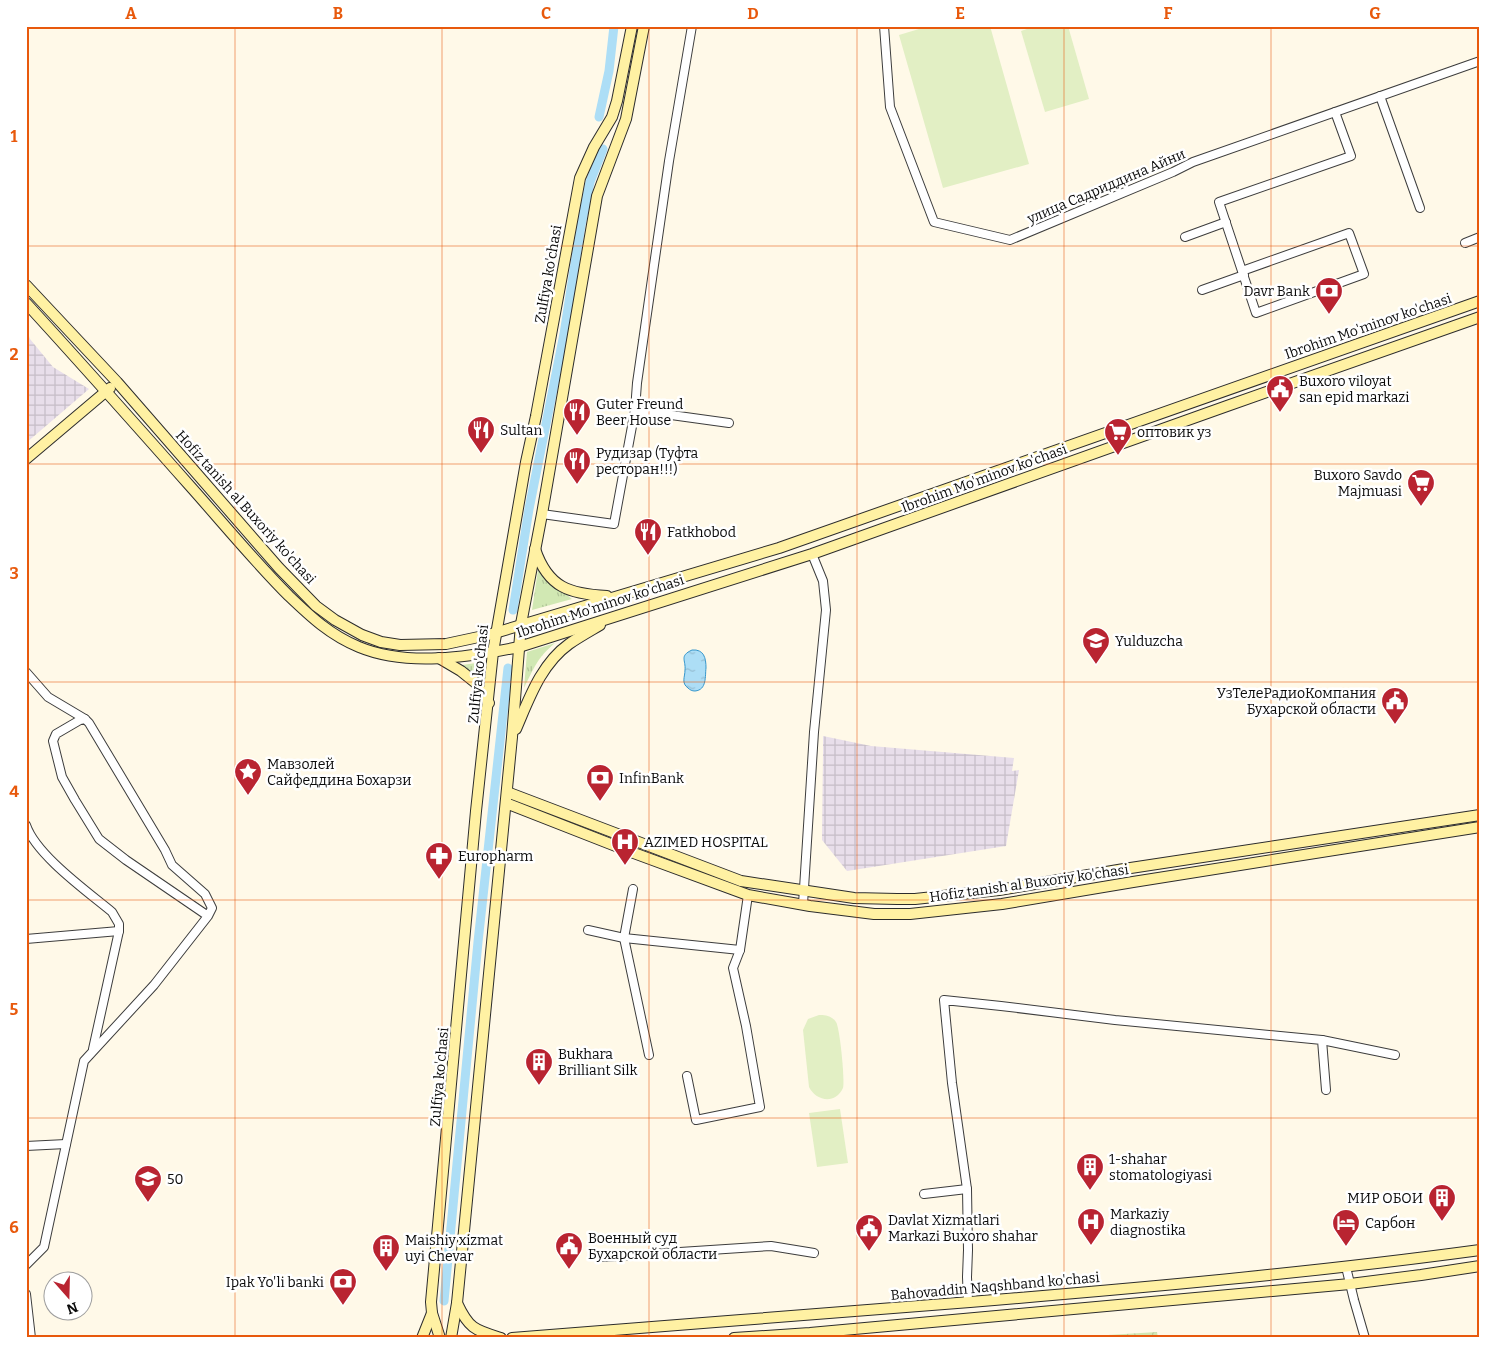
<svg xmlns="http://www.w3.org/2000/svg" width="1506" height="1364" font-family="Bitter,serif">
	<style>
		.industrial { fill: url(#industrial-grid) }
		.grass { fill: url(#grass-tufts) }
		.park { fill: url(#park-crowns) }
		.pitch { fill: #e2efc4 }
		.water { fill: url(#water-ripples); stroke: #3496cc }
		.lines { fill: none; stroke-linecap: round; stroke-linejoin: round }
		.canal { stroke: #addef6; stroke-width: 9 }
		.street-casing { stroke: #3d3d3d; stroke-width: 10 }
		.secondary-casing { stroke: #2c2c2c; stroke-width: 12 }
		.street { stroke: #fff; stroke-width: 8 }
		.secondary { stroke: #fff1a3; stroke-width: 10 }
		.grid { fill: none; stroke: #e8590c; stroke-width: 1; stroke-opacity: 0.55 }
		.labels { text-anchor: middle; stroke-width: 5; stroke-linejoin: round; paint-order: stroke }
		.street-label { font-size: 14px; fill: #0a0a0a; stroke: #fff }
		.poi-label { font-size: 14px; fill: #0a0a0a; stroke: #fff; text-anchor: start }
		.neatline { fill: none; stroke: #e8590c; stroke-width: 2 }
		.grid-label { font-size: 16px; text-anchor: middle; font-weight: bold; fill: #e8590c }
	</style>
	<defs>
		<pattern id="industrial-grid" width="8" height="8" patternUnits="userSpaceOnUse" patternTransform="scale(1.25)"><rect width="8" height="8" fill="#e8deea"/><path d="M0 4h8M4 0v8" fill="none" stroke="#c6bdc7"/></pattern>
		<pattern id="grass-tufts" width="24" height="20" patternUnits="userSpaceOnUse" patternTransform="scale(1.25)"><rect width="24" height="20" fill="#d1e8b3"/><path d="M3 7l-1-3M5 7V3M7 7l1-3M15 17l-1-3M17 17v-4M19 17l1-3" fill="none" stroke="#b2c699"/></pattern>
		<pattern id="park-crowns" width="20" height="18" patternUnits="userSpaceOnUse" patternTransform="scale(1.25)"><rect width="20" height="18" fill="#d1e8b3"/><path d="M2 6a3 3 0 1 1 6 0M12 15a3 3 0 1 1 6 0" fill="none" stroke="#b2c699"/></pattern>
		<pattern id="water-ripples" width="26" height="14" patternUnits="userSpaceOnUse" patternTransform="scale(1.25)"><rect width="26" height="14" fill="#addef6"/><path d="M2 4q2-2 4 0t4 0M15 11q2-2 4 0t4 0" fill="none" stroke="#94bdd2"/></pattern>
	</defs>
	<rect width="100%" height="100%" fill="#fff9e8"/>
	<g class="industrial">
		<path d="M26,329L30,339L53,367L89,389L26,443Z"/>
		<path d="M823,736L871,746L1014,758L1012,771L1019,770L1006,846L847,871L822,840L823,753Z"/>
	</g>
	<g class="grass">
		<path d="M538,570L545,578L572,599L532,610Z"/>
		<path d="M555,643C537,658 534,668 524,688L527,652Z"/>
		<path d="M483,662V685L473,673L462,665Z"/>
	</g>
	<path class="park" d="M1157,1332L1158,1338H1059Z"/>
	<g class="pitch">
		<path d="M929,26H990L1029,164L943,188L899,35Z"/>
		<path d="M1036,26H1068L1089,99L1045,112L1021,31Z"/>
		<path d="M819,1015C826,1015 832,1016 836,1022C840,1028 845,1082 843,1088C835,1105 816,1101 809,1087L803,1030L808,1019Z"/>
		<path d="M840,1109L848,1163L817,1167L809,1113Z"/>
	</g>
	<path class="water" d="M692,650C704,649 706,658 706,668C705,676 707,690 695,691C692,691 690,690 688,688C681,683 685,677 685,670C686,660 679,656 692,650Z"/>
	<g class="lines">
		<g class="canal">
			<path d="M599,117L609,71L614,26"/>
			<path d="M513,610L529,509L564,334L581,225L590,182L603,149"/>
			<path d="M444,1301L478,942L508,668"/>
		</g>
		<defs>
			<g id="street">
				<path d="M884,26L890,107L934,222L1010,240L1173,172L1193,162L1480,61"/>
				<path d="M1380,96L1420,208"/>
				<path d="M1185,237L1226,222"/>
				<path d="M1465,243L1480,237"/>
				<path d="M1242,271L1349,233L1364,274L1256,313L1219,202L1351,156L1335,112"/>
				<path d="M1202,290L1244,275"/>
				<path d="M635,410L729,423"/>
				<path d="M542,514L614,524L635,410L637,383L669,161L692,26"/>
				<path d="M26,672L48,697L85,719"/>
				<path d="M26,825C36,855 88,892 112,912L119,924V931L93,1049"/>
				<path d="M633,889L624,938L649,1055"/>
				<path d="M803,904L814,732L826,610L823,581L812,554"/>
				<path d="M588,930L624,938L740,950"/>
				<path d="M26,939L119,931"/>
				<path d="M1322,1040L1395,1055"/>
				<path d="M687,1076L696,1120L760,1107L746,1026L733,968L740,950L748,895"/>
				<path d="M26,1146L66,1144"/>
				<path d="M924,1194L967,1189"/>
				<path d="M603,1257L771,1246L814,1253"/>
				<path d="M26,1265L44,1247L84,1061L154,985L208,916L212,908L205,894L172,865L165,850L89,723L85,719L80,720L56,734L53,741L62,777L75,800L99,839L126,860L208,916"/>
				<path d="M1346,1267L1354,1300L1365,1338"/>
				<path d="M26,1294L31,1338"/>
				<path d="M968,1302L967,1277L968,1250L967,1189L952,1083L944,1000L1001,1006L1115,1020L1322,1040L1326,1090"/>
			</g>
			<g id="secondary">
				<path d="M26,285L117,382L279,568L316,606L335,620L362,635L381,642L400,645L446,644L488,635L779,548L1480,301"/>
				<path d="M26,303C82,364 136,425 190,486C223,523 254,561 289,596C311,617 330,635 359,647C407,667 469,657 519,647L812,554L1227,406L1480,317"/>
				<path d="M26,459L110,388"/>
				<path d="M535,549C548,588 570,594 607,596"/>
				<path d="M439,658L461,671L476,683L489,703"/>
				<path d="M516,729C529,699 541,664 569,644C579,637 590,631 600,625"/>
				<path d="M507,792L741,881L854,898L897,899H915L999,890L1124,869L1480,815"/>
				<path d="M506,803L631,852L748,895L810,906L874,914H910L1002,904L1133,882L1480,827"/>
				<path d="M457,1303C469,1329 475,1330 501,1338"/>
				<path d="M422,1338L432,1313"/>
				<path d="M440,1338L432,1313L431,1302L476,811L493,652L526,462L536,416L580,178L594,147L612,117L617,101L632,26"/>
				<path d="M451,1338L457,1303L512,737L521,624L542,514L597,196L626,119L644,26"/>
				<path d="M512,1338C665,1326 817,1314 970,1302C1140,1288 1310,1273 1480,1250"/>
				<path d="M734,1338L810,1333L1350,1284L1421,1275L1480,1266"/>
			</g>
		</defs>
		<use href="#street" class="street-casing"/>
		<use href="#secondary" class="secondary-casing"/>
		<use href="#street" class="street"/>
		<use href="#secondary" class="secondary"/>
	</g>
	<path class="grid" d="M235,26V1338M442,26V1338M649,26V1338M857,26V1338M1064,26V1338M1271,26V1338M26,246H1480M26,464H1480M26,682H1480M26,900H1480M26,1118H1480"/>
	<defs>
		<symbol id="bank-pin" viewBox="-11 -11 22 30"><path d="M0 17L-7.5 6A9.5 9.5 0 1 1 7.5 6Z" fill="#b92431" stroke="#fff"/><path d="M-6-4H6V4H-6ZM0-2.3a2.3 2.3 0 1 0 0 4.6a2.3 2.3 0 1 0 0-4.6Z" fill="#fff"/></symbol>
		<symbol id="civic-pin" viewBox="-11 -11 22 30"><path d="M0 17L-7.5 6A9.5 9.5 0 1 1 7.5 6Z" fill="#b92431" stroke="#fff"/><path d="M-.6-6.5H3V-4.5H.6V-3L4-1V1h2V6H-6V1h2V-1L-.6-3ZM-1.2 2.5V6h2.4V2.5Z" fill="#fff"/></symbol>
		<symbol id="restaurant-pin" viewBox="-11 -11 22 30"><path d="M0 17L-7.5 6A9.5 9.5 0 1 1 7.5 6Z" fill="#b92431" stroke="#fff"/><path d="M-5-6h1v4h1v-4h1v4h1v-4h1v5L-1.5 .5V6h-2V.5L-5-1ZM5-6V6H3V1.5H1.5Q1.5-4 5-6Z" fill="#fff"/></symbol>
		<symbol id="supermarket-pin" viewBox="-11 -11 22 30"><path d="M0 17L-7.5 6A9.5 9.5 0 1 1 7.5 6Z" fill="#b92431" stroke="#fff"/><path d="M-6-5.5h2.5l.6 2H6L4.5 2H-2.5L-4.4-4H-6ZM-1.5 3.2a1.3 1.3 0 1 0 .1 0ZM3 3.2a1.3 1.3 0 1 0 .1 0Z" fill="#fff"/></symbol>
		<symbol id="school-pin" viewBox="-11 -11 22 30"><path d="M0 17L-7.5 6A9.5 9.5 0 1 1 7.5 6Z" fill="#b92431" stroke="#fff"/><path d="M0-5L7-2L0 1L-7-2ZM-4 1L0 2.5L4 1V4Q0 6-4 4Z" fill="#fff"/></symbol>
		<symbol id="sight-pin" viewBox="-11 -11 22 30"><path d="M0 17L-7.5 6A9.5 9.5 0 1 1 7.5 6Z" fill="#b92431" stroke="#fff"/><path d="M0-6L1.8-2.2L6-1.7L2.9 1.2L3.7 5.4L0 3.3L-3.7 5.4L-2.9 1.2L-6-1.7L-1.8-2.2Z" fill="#fff"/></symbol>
		<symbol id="hospital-pin" viewBox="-11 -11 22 30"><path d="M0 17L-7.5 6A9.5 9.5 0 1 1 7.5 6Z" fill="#b92431" stroke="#fff"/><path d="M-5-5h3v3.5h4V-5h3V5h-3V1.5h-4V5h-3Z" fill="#fff"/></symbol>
		<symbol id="pharmacy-pin" viewBox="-11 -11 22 30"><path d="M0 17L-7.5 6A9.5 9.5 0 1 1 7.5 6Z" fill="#b92431" stroke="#fff"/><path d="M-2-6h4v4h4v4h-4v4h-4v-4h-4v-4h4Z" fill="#fff"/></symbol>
		<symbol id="building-pin" viewBox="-11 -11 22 30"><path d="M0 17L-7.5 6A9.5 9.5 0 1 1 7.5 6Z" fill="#b92431" stroke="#fff"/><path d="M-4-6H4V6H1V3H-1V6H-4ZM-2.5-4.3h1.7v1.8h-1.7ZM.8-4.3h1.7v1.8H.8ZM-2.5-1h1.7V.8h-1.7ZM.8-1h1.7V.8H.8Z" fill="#fff"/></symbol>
		<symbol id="hotel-pin" viewBox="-11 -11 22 30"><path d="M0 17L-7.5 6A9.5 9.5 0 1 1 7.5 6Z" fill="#b92431" stroke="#fff"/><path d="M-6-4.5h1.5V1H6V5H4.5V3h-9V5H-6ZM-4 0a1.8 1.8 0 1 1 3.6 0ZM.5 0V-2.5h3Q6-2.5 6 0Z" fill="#fff"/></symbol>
	</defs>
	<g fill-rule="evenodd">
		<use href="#bank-pin" x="1313" y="275" width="32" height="43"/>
		<use href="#civic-pin" x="1264" y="373" width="32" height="43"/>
		<use href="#restaurant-pin" x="561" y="396" width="32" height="43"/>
		<use href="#restaurant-pin" x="465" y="414" width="32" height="43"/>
		<use href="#supermarket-pin" x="1102" y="416" width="32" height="43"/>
		<use href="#restaurant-pin" x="561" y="445" width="32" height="43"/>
		<use href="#supermarket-pin" x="1405" y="467" width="32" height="43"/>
		<use href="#restaurant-pin" x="632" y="516" width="32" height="43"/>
		<use href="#school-pin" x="1080" y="625" width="32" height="43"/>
		<use href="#civic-pin" x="1379" y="685" width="32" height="43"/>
		<use href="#sight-pin" x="232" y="756" width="32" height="43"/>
		<use href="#bank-pin" x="584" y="762" width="32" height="43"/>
		<use href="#hospital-pin" x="609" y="826" width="32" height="43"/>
		<use href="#pharmacy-pin" x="423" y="840" width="32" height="43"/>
		<use href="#building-pin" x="523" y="1046" width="32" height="43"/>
		<use href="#building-pin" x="1074" y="1151" width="32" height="43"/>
		<use href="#school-pin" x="132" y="1163" width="32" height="43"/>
		<use href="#building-pin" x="1426" y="1182" width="32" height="43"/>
		<use href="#hospital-pin" x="1075" y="1206" width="32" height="43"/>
		<use href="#hotel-pin" x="1330" y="1207" width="32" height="43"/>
		<use href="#civic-pin" x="853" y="1212" width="32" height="43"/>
		<use href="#civic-pin" x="553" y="1230" width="32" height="43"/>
		<use href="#building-pin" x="370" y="1232" width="32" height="43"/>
		<use href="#bank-pin" x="327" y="1266" width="32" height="43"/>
	</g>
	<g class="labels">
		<g class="street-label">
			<text transform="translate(1106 186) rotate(-23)" y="5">улица Садриддина Айни</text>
			<text transform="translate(548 274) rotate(-80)" y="5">Zulfiya ko'chasi</text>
			<text transform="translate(1368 326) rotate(-19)" y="5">Ibrohim Mo'minov ko'chasi</text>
			<text transform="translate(984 478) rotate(-20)" y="5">Ibrohim Mo'minov ko'chasi</text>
			<text transform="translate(246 507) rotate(48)" y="5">Hofiz tanish al Buxoriy ko'chasi</text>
			<text transform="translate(600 606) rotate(-18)" y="5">Ibrohim Mo'minov ko'chasi</text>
			<text transform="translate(478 674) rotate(-84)" y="5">Zulfiya ko'chasi</text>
			<text transform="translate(1029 883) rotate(-8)" y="5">Hofiz tanish al Buxoriy ko'chasi</text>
			<text transform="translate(439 1077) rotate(-85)" y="5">Zulfiya ko'chasi</text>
			<text transform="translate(995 1286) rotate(-5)" y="5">Bahovaddin Naqshband ko'chasi</text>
		</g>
		<g class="poi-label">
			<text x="1310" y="296" text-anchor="end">Davr Bank</text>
			<text x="1299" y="386">Buxoro viloyat<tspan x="1299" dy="16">san epid markazi</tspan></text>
			<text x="596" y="409">Guter Freund<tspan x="596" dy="16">Beer House</tspan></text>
			<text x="500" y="435">Sultan</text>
			<text x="1137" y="437">оптовик уз</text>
			<text x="596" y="458">Рудизар (Туфта<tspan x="596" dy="16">ресторан!!!)</tspan></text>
			<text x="1402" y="480" text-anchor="end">Buxoro Savdo<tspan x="1402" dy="16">Majmuasi</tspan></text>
			<text x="667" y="537">Fatkhobod</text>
			<text x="1115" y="646">Yulduzcha</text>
			<text x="1376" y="698" text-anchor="end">УзТелеРадиоКомпания<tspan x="1376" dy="16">Бухарской области</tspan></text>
			<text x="267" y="769">Мавзолей<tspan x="267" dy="16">Сайфеддина Бохарзи</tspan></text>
			<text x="619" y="783">InfinBank</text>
			<text x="644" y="847">AZIMED HOSPITAL</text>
			<text x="458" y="861">Europharm</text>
			<text x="558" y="1059">Bukhara<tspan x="558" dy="16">Brilliant Silk</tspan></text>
			<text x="1109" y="1164">1-shahar<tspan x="1109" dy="16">stomatologiyasi</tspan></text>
			<text x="167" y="1184">50</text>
			<text x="1423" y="1203" text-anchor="end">МИР ОБОИ</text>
			<text x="1110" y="1219">Markaziy<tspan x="1110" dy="16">diagnostika</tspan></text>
			<text x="888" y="1225">Davlat Xizmatlari<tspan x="888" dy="16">Markazi Buxoro shahar</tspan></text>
			<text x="1365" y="1228">Сарбон</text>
			<text x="588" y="1243">Военный суд<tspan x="588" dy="16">Бухарской области</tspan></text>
			<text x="405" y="1245">Maishiy xizmat<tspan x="405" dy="16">uyi Chevar</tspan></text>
			<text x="324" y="1287" text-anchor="end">Ipak Yo'li banki</text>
		</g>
	</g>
	<rect width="1506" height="1364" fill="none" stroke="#ffffff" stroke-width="55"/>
	<g transform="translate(68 1296) rotate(160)"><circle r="24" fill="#ffffff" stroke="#9d9d9d"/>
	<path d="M0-4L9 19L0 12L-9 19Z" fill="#b92431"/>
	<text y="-8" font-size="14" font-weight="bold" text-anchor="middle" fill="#0a0a0a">N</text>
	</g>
	<rect x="28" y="28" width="1450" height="1308" class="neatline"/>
	<g class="grid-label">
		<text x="131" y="19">A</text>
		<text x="338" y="19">B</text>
		<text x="546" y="19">C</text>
		<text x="753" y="19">D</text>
		<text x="960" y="19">E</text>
		<text x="1168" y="19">F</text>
		<text x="1375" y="19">G</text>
		<text x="14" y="142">1</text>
		<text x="14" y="360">2</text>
		<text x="14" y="579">3</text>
		<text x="14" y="797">4</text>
		<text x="14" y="1015">5</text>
		<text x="14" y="1233">6</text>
	</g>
</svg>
